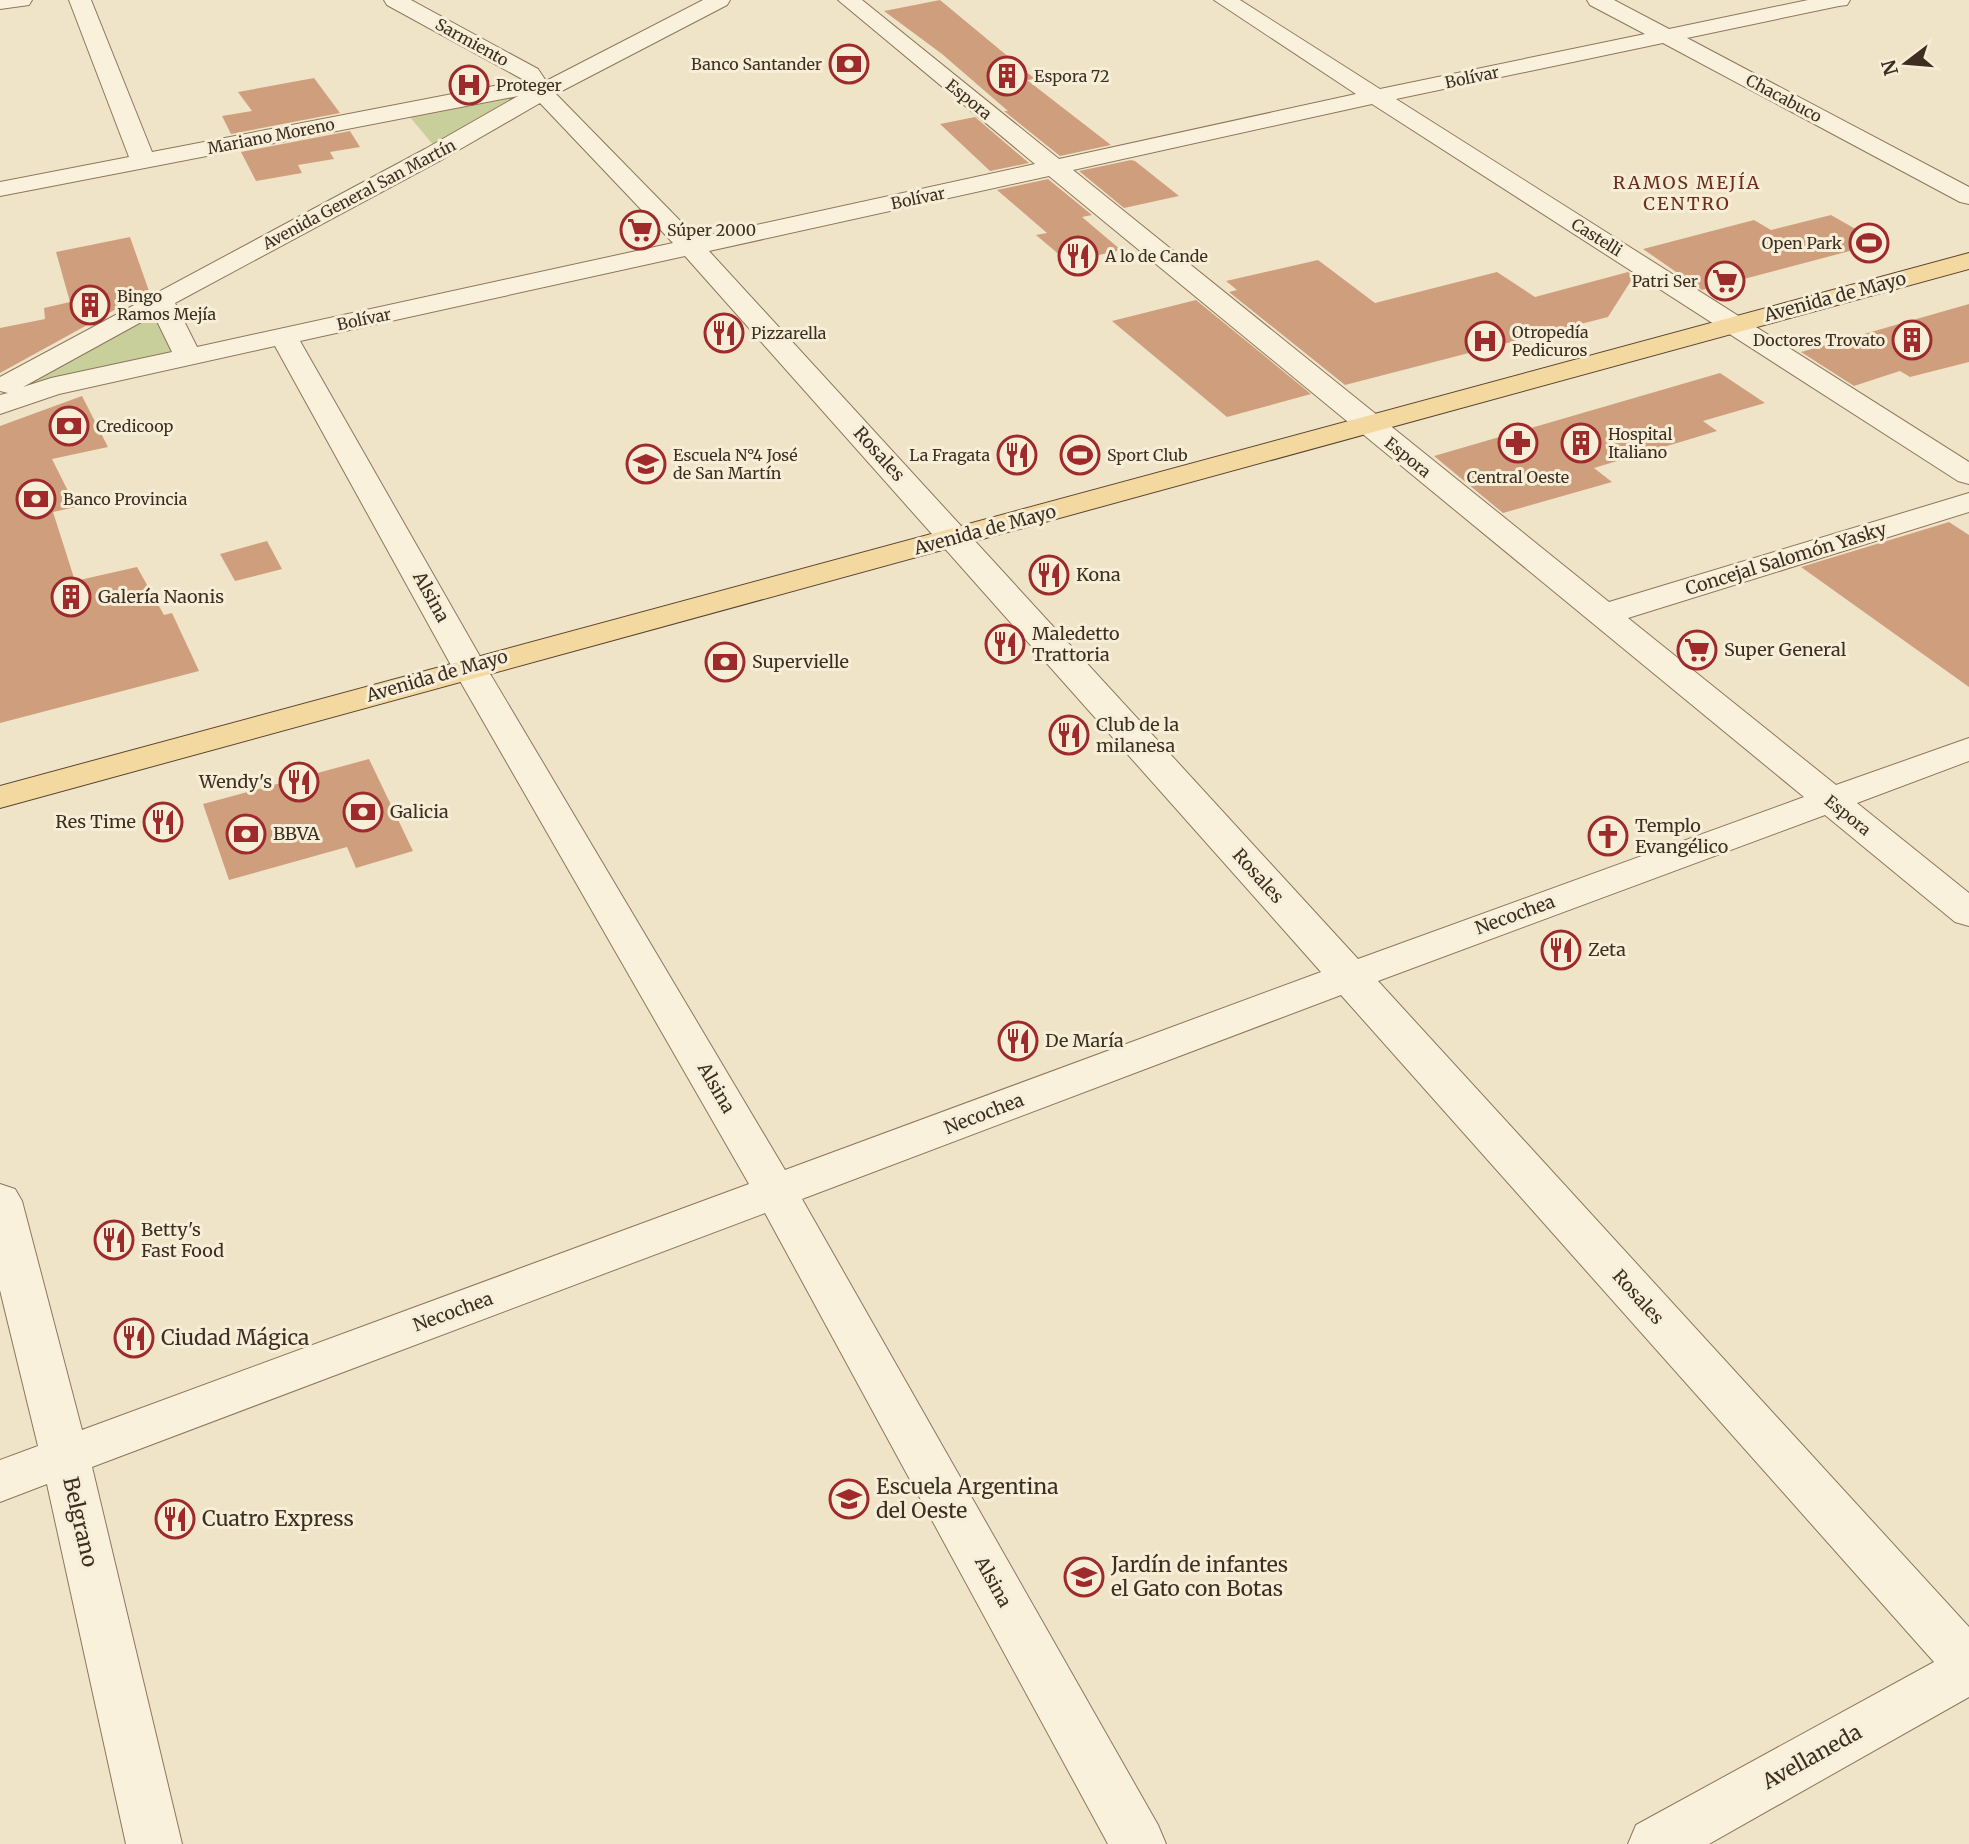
<svg xmlns="http://www.w3.org/2000/svg" width="1969" height="1844" font-family="Merriweather,serif">
	<style>
		.green { fill: #c9cf9b }
		.building { fill: #cf9f7d }
		.lines { fill: none; stroke-linecap: round; stroke-linejoin: round }
		.minor-casing { stroke: #8d765c; stroke-width: 2 }
		.major-casing { stroke: #5b4430; stroke-width: 2 }
		.minor { fill: #faf1dc; fill-rule: evenodd }
		.major { fill: #f3d9a0; fill-rule: evenodd }
		.labels { text-anchor: middle; stroke-width: 6; stroke-linejoin: round; paint-order: stroke }
		.far-street-label { font-size: 16px; fill: #3d2e20; stroke: #f7eed8 }
		.far-poi-label { font-size: 16px; fill: #3d2e20; stroke: #f7eed8; text-anchor: start }
		.far-quarter-label { font-size: 18px; letter-spacing: 2px; fill: #6b2e1e; stroke: #f7eed8 }
		.street-label { font-size: 18px; fill: #3d2e20; stroke: #f7eed8 }
		.poi-label { font-size: 18px; fill: #3d2e20; stroke: #f7eed8; text-anchor: start }
		.near-poi-label { font-size: 21px; fill: #3d2e20; stroke: #f7eed8; text-anchor: start }
		.near-street-label { font-size: 21px; fill: #3d2e20; stroke: #f7eed8 }
	</style>
	<rect width="100%" height="100%" fill="#f0e4c8"/>
	<g class="green">
		<path d="M503,97L514,98L518,101L435,147L409,116Z"/>
		<path d="M155,314L195,348L27,384Z"/>
	</g>
	<g class="building">
		<path d="M940,0L1035,79L1027,80L1111,145L1060,156L1004,111H1008L942,54L884,11Z"/>
		<path d="M314,78L340,113L231,134L222,116L252,111L238,92Z"/>
		<path d="M975,117L1029,163L990,171L940,124Z"/>
		<path d="M350,131L360,147L330,152L334,159L298,165L302,173L256,181L241,152Z"/>
		<path d="M1131,160L1135,161L1179,196L1124,208L1079,171Z"/>
		<path d="M1048,179L1092,215L1082,217L1121,250L1068,262L1036,235L1047,233L997,190Z"/>
		<path d="M1831,215L1880,243L1702,290L1643,249L1754,220L1771,230Z"/>
		<path d="M130,237L149,291L0,373V328L45,319L44,308L70,302L56,252Z"/>
		<path d="M1318,260L1375,303L1497,272L1535,297L1628,272L1634,276L1608,317L1345,385L1229,292L1237,290L1226,281Z"/>
		<path d="M1196,300L1311,394L1227,417L1112,321Z"/>
		<path d="M1969,304V362L1910,377L1900,371L1854,386L1801,352Z"/>
		<path d="M1720,373L1765,403L1703,421L1717,431L1594,468L1612,482L1503,513L1434,456Z"/>
		<path d="M82,396L108,447L52,459L76,507L53,512L75,581L137,567L164,615L172,613L199,671L0,723V426Z"/>
		<path d="M1949,522L1969,535V687L1801,567Z"/>
		<path d="M267,541L282,569L235,581L220,554Z"/>
		<path d="M369,759L413,851L356,868L347,847L229,880L203,804Z"/>
	</g>
	<g class="lines">
		<defs>
			<g id="minor">
				<path d="M0,0H32L29,5L0,9Z"/>
				<path d="M69,0H91L152,152L499,85L525,83L522,79L387,5L384,0H411L538,69L546,81L703,0H730L727,5L556,94L697,238L1035,164L838,0H862L1059,159L1356,94L1214,0H1240L1380,89L1645,34L1590,5L1587,0H1614L1669,29L1808,0H1850L1847,5L1839,6L1687,38L1969,187V204L1960,202L1663,43L1396,99L1969,462V484L1958,481L1372,104L1073,170L1609,602L1969,493V512L1628,618L1836,785L1969,738V761L1857,803L1969,893V926L1955,922L1825,815L1378,981L1969,1627V1697L1709,1844H1628L1636,1825L1934,1662L1341,995L802,1199L1158,1825L1166,1844H1108L765,1213L92,1467L182,1844H126L47,1484L0,1502V1460L38,1446L0,1290V1184L15,1189L22,1201L82,1430L749,1184L452,667L275,346L59,394L0,414V395L8,393L0,391V377L425,149L518,96L0,196V182L129,157ZM540,103L673,243L197,347L175,303L443,159ZM1049,176L1804,797L1358,959L709,251ZM685,256L1321,972L785,1170L486,667L300,341ZM154,315L172,352L51,378L23,387Z"/>
			</g>
			<path id="major" d="M1969,253V269L0,808V786Z"/>
		</defs>
		<use href="#minor" class="minor-casing"/>
		<use href="#major" class="major-casing"/>
		<use href="#minor" class="minor"/>
		<use href="#major" class="major"/>
	</g>
	<defs>
		<symbol id="bank-ring" viewBox="-11 -11 22 22"><circle r="9.5" fill="#f7eed8" stroke="#9e2a2b" stroke-width="1.5"/><path d="M-6-4H6V4H-6ZM0-2.3a2.3 2.3 0 1 0 0 4.6a2.3 2.3 0 1 0 0-4.6Z" fill="#9e2a2b"/></symbol>
		<symbol id="building-ring" viewBox="-11 -11 22 22"><circle r="9.5" fill="#f7eed8" stroke="#9e2a2b" stroke-width="1.5"/><path d="M-4-6H4V6H1V3H-1V6H-4ZM-2.5-4.3h1.7v1.8h-1.7ZM.8-4.3h1.7v1.8H.8ZM-2.5-1h1.7V.8h-1.7ZM.8-1h1.7V.8H.8Z" fill="#9e2a2b"/></symbol>
		<symbol id="hospital-ring" viewBox="-11 -11 22 22"><circle r="9.5" fill="#f7eed8" stroke="#9e2a2b" stroke-width="1.5"/><path d="M-5-5h3v3.5h4V-5h3V5h-3V1.5h-4V5h-3Z" fill="#9e2a2b"/></symbol>
		<symbol id="supermarket-ring" viewBox="-11 -11 22 22"><circle r="9.5" fill="#f7eed8" stroke="#9e2a2b" stroke-width="1.5"/><path d="M-6-5.5h2.5l.6 2H6L4.5 2H-2.5L-4.4-4H-6ZM-1.5 3.2a1.3 1.3 0 1 0 .1 0ZM3 3.2a1.3 1.3 0 1 0 .1 0Z" fill="#9e2a2b"/></symbol>
		<symbol id="stadium-ring" viewBox="-11 -11 22 22"><circle r="9.5" fill="#f7eed8" stroke="#9e2a2b" stroke-width="1.5"/><path d="M0-5a6.5 5 0 1 0 0 10a6.5 5 0 1 0 0-10ZM-3.5-1.8h7v3.6h-7Z" fill="#9e2a2b"/></symbol>
		<symbol id="restaurant-ring" viewBox="-11 -11 22 22"><circle r="9.5" fill="#f7eed8" stroke="#9e2a2b" stroke-width="1.5"/><path d="M-5-6h1v4h1v-4h1v4h1v-4h1v5L-1.5 .5V6h-2V.5L-5-1ZM5-6V6H3V1.5H1.5Q1.5-4 5-6Z" fill="#9e2a2b"/></symbol>
		<symbol id="pharmacy-ring" viewBox="-11 -11 22 22"><circle r="9.5" fill="#f7eed8" stroke="#9e2a2b" stroke-width="1.5"/><path d="M-2-6h4v4h4v4h-4v4h-4v-4h-4v-4h4Z" fill="#9e2a2b"/></symbol>
		<symbol id="school-ring" viewBox="-11 -11 22 22"><circle r="9.5" fill="#f7eed8" stroke="#9e2a2b" stroke-width="1.5"/><path d="M0-5L7-2L0 1L-7-2ZM-4 1L0 2.5L4 1V4Q0 6-4 4Z" fill="#9e2a2b"/></symbol>
		<symbol id="church-ring" viewBox="-11 -11 22 22"><circle r="9.5" fill="#f7eed8" stroke="#9e2a2b" stroke-width="1.5"/><path d="M-1.2-6h2.4v3.5h3.3v2.4h-3.3V6h-2.4V-.1h-3.3v-2.4h3.3Z" fill="#9e2a2b"/></symbol>
	</defs>
	<g fill-rule="evenodd">
		<use href="#bank-ring" x="827" y="42" width="44" height="44"/>
		<use href="#building-ring" x="985" y="54" width="44" height="44"/>
		<use href="#hospital-ring" x="447" y="63" width="44" height="44"/>
		<use href="#supermarket-ring" x="618" y="208" width="44" height="44"/>
		<use href="#stadium-ring" x="1847" y="221" width="44" height="44"/>
		<use href="#restaurant-ring" x="1056" y="234" width="44" height="44"/>
		<use href="#supermarket-ring" x="1703" y="259" width="44" height="44"/>
		<use href="#building-ring" x="68" y="283" width="44" height="44"/>
		<use href="#restaurant-ring" x="702" y="311" width="44" height="44"/>
		<use href="#building-ring" x="1890" y="318" width="44" height="44"/>
		<use href="#hospital-ring" x="1463" y="319" width="44" height="44"/>
		<use href="#bank-ring" x="47" y="404" width="44" height="44"/>
		<use href="#pharmacy-ring" x="1496" y="421" width="44" height="44"/>
		<use href="#building-ring" x="1559" y="421" width="44" height="44"/>
		<use href="#restaurant-ring" x="995" y="433" width="44" height="44"/>
		<use href="#stadium-ring" x="1058" y="433" width="44" height="44"/>
		<use href="#school-ring" x="624" y="442" width="44" height="44"/>
		<use href="#bank-ring" x="14" y="477" width="44" height="44"/>
		<use href="#restaurant-ring" x="1027" y="553" width="44" height="44"/>
		<use href="#building-ring" x="49" y="575" width="44" height="44"/>
		<use href="#restaurant-ring" x="983" y="622" width="44" height="44"/>
		<use href="#supermarket-ring" x="1675" y="628" width="44" height="44"/>
		<use href="#bank-ring" x="703" y="640" width="44" height="44"/>
		<use href="#restaurant-ring" x="1047" y="713" width="44" height="44"/>
		<use href="#restaurant-ring" x="277" y="760" width="44" height="44"/>
		<use href="#bank-ring" x="341" y="790" width="44" height="44"/>
		<use href="#restaurant-ring" x="141" y="800" width="44" height="44"/>
		<use href="#bank-ring" x="224" y="812" width="44" height="44"/>
		<use href="#church-ring" x="1586" y="814" width="44" height="44"/>
		<use href="#restaurant-ring" x="1539" y="928" width="44" height="44"/>
		<use href="#restaurant-ring" x="996" y="1019" width="44" height="44"/>
		<use href="#restaurant-ring" x="92" y="1218" width="44" height="44"/>
		<use href="#restaurant-ring" x="112" y="1316" width="44" height="44"/>
		<use href="#school-ring" x="827" y="1477" width="44" height="44"/>
		<use href="#restaurant-ring" x="153" y="1497" width="44" height="44"/>
		<use href="#school-ring" x="1062" y="1555" width="44" height="44"/>
	</g>
	<g class="labels">
		<g class="far-street-label">
			<text transform="translate(472 42) rotate(29)" y="6">Sarmiento</text>
			<text transform="translate(1472 77) rotate(-12)" y="6">Bolívar</text>
			<text transform="translate(1784 98) rotate(28)" y="6">Chacabuco</text>
			<text transform="translate(969 99) rotate(39)" y="6">Espora</text>
			<text transform="translate(271 136) rotate(-11)" y="6">Mariano Moreno</text>
			<text transform="translate(359 194) rotate(-28)" y="6">Avenida General San Martín</text>
			<text transform="translate(918 198) rotate(-12)" y="6">Bolívar</text>
			<text transform="translate(1597 237) rotate(32)" y="6">Castelli</text>
			<text transform="translate(364 319) rotate(-12)" y="6">Bolívar</text>
			<text transform="translate(1408 457) rotate(39)" y="6">Espora</text>
			<text transform="translate(1848 815) rotate(39)" y="6">Espora</text>
		</g>
		<g class="far-poi-label">
			<text x="822" y="70" text-anchor="end">Banco Santander</text>
			<text x="1034" y="82">Espora 72</text>
			<text x="496" y="91">Proteger</text>
			<text x="667" y="236">Súper 2000</text>
			<text x="1842" y="249" text-anchor="end">Open Park</text>
			<text x="1105" y="262">A lo de Cande</text>
			<text x="1698" y="287" text-anchor="end">Patri Ser</text>
			<text x="117" y="302">Bingo<tspan x="117" dy="18">Ramos Mejía</tspan></text>
			<text x="1512" y="338">Otropedía<tspan x="1512" dy="18">Pedicuros</tspan></text>
			<text x="751" y="339">Pizzarella</text>
			<text x="1885" y="346" text-anchor="end">Doctores Trovato</text>
			<text x="96" y="432">Credicoop</text>
			<text x="1608" y="440">Hospital<tspan x="1608" dy="18">Italiano</tspan></text>
			<text x="673" y="461">Escuela N°4 José<tspan x="673" dy="18">de San Martín</tspan></text>
			<text x="990" y="461" text-anchor="end">La Fragata</text>
			<text x="1107" y="461">Sport Club</text>
			<text x="1518" y="483" text-anchor="middle">Central Oeste</text>
			<text x="63" y="505">Banco Provincia</text>
		</g>
		<g class="far-quarter-label">
			<text x="1687" y="189">RAMOS MEJÍA<tspan x="1687" dy="21">CENTRO</tspan></text>
		</g>
		<g class="street-label">
			<text transform="translate(1835 297) rotate(-15)" y="6">Avenida de Mayo</text>
			<text transform="translate(879 454) rotate(48)" y="6">Rosales</text>
			<text transform="translate(985 530) rotate(-15)" y="6">Avenida de Mayo</text>
			<text transform="translate(1786 559) rotate(-17)" y="6">Concejal Salomón Yasky</text>
			<text transform="translate(431 597) rotate(61)" y="6">Alsina</text>
			<text transform="translate(437 676) rotate(-16)" y="6">Avenida de Mayo</text>
			<text transform="translate(1258 876) rotate(48)" y="6">Rosales</text>
			<text transform="translate(1515 915) rotate(-20)" y="6">Necochea</text>
			<text transform="translate(716 1088) rotate(60)" y="6">Alsina</text>
			<text transform="translate(984 1114) rotate(-21)" y="6">Necochea</text>
			<text transform="translate(1638 1297) rotate(48)" y="6">Rosales</text>
			<text transform="translate(453 1312) rotate(-20)" y="6">Necochea</text>
			<text transform="translate(993 1582) rotate(61)" y="6">Alsina</text>
		</g>
		<g class="poi-label">
			<text x="1076" y="581">Kona</text>
			<text x="98" y="603">Galería Naonis</text>
			<text x="1032" y="640">Maledetto<tspan x="1032" dy="21">Trattoria</tspan></text>
			<text x="1724" y="656">Super General</text>
			<text x="752" y="668">Supervielle</text>
			<text x="1096" y="731">Club de la<tspan x="1096" dy="21">milanesa</tspan></text>
			<text x="272" y="788" text-anchor="end">Wendy's</text>
			<text x="390" y="818">Galicia</text>
			<text x="136" y="828" text-anchor="end">Res Time</text>
			<text x="1635" y="832">Templo<tspan x="1635" dy="21">Evangélico</tspan></text>
			<text x="273" y="840">BBVA</text>
			<text x="1588" y="956">Zeta</text>
			<text x="1045" y="1047">De María</text>
			<text x="141" y="1236">Betty's<tspan x="141" dy="21">Fast Food</tspan></text>
		</g>
		<g class="near-poi-label">
			<text x="161" y="1345">Ciudad Mágica</text>
			<text x="876" y="1494">Escuela Argentina<tspan x="876" dy="24">del Oeste</tspan></text>
			<text x="202" y="1526">Cuatro Express</text>
			<text x="1111" y="1572">Jardín de infantes<tspan x="1111" dy="24">el Gato con Botas</tspan></text>
		</g>
		<g class="near-street-label">
			<text transform="translate(80 1522) rotate(77)" y="7">Belgrano</text>
			<text transform="translate(1812 1757) rotate(-29)" y="7">Avellaneda</text>
		</g>
	</g>
	<g transform="translate(1906 63) rotate(254)" stroke="#f7eed8" stroke-width="5" paint-order="stroke">
	<path d="M0-5L12 26L0 18L-12 26Z" fill="#3d2e20"/>
	<text y="-10" font-size="19" font-weight="bold" text-anchor="middle" fill="#3d2e20">N</text>
	</g>
</svg>
